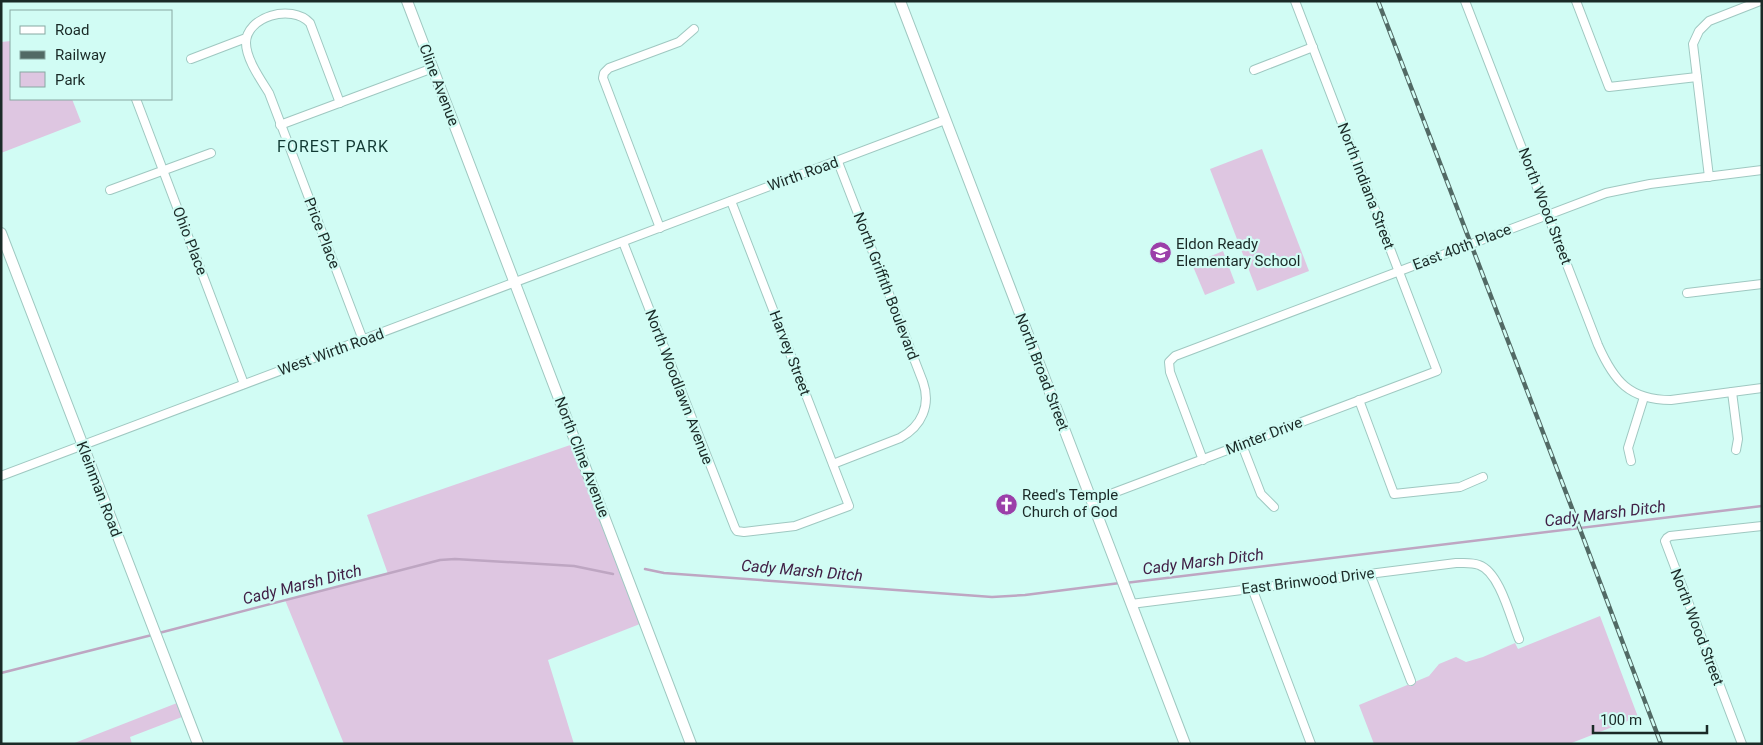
<svg xmlns="http://www.w3.org/2000/svg" width="1763" height="745" font-family="Roboto,sans-serif">
	<style>
		.green { fill: #dec6e1 }
		.lines { fill: none; stroke-linecap: round; stroke-linejoin: round }
		.stream { stroke: #bea6c2; stroke-width: 2.5 }
		.minor-casing { stroke: #9fc8c1; stroke-width: 10 }
		.tertiary-casing { stroke: #9fc8c1; stroke-width: 12 }
		.minor { stroke: #fff; stroke-width: 8 }
		.tertiary { stroke: #fff; stroke-width: 10 }
		.rail-casing { stroke: #526a65; stroke-width: 4.5 }
		.rail { stroke: #d1fcf4; stroke-width: 2.5; stroke-dasharray: 8; stroke-linecap: butt }
		.labels { text-anchor: middle; stroke-width: 4.5; stroke-linejoin: round; paint-order: stroke }
		.street-label { font-size: 15px; fill: #1a2a27; stroke: #d1fcf4 }
		.poi-label { font-size: 15px; fill: #1a2a27; stroke: #d1fcf4; text-anchor: start }
		.neighbourhood-label { font-size: 16px; letter-spacing: 1px; fill: #113933; stroke: #d1fcf4 }
		.water-label { font-size: 16px; font-style: italic; fill: #412046; stroke: #d1fcf4 }
	</style>
	<rect width="100%" height="100%" fill="#d1fcf4"/>
	<g class="green">
		<path d="M11,41V99H72L81,122L1,153V42Z"/>
		<path d="M1262,149L1309,271L1257,291L1210,169Z"/>
		<path d="M1223,251L1235,283L1205,295L1192,264Z"/>
		<path d="M576,443L645,622L548,660L574,744H344L285,600L388,574L367,515Z"/>
		<path d="M1600,616L1638,717L1569,744H1374L1359,705L1429,676L1439,664L1456,657L1466,662L1483,657L1515,643L1518,649Z"/>
		<path d="M177,703L182,717L130,737L132,744H72Z"/>
	</g>
	<g class="lines">
		<g class="stream">
			<path d="M645,569L664,573L992,597L1025,595L1120,583"/>
			<path d="M1125,583L1762,506"/>
			<path d="M159,633L440,560L455,559L574,566L613,574"/>
			<path d="M1,673L152,635"/>
		</g>
		<defs>
			<g id="minor">
				<path d="M1465,1L1598,345C1614,381 1629,400 1671,400L1762,388"/>
				<path d="M1576,1L1609,87L1697,77"/>
				<path d="M191,59L246,38"/>
				<path d="M1254,70L1313,47"/>
				<path d="M136,99L244,384"/>
				<path d="M340,103L310,23C291,3 246,17 246,43C246,59 261,80 269,93L363,340"/>
				<path d="M280,125L433,68"/>
				<path d="M1709,177L1693,44L1699,31L1709,21L1760,1"/>
				<path d="M110,190L211,153"/>
				<path d="M660,228L603,78L604,73L609,68L679,42L694,29"/>
				<path d="M623,242L735,528L737,531L744,532L795,526L849,506L731,201"/>
				<path d="M1687,293L1762,284"/>
				<path d="M1732,392L1738,439L1736,450"/>
				<path d="M1359,400L1394,494L1460,487L1483,477"/>
				<path d="M1242,445L1261,494L1274,507"/>
				<path d="M1203,460L1170,372L1169,362L1175,356L1606,193L1650,184L1762,170"/>
				<path d="M1631,461L1628,448L1644,397"/>
				<path d="M833,464L900,438C922,426 931,405 923,382L838,162"/>
				<path d="M1,476L945,120"/>
				<path d="M1092,501L1437,371L1295,1"/>
				<path d="M1370,574L1411,681"/>
				<path d="M1252,588L1311,744"/>
				<path d="M1131,604L1456,563C1464,563 1472,562 1479,565C1500,572 1511,620 1519,639"/>
				<path d="M1742,744L1665,541L1667,538L1670,536L1762,526"/>
			</g>
			<g id="tertiary">
				<path d="M407,1L691,744"/>
				<path d="M900,1L1185,744"/>
				<path d="M1,233L198,744"/>
			</g>
		</defs>
		<use href="#minor" class="minor-casing"/>
		<use href="#tertiary" class="tertiary-casing"/>
		<use href="#minor" class="minor"/>
		<use href="#tertiary" class="tertiary"/>
		<defs>
			<path id="rail" d="M1378,1L1578,524L1661,744"/>
		</defs>
		<use href="#rail" class="rail-casing"/>
		<use href="#rail" class="rail"/>
	</g>
	<defs>
		<symbol id="school-disc" viewBox="-11 -11 22 22"><circle r="9.5" fill="#9b3fa9" stroke="#d1fcf4"/><path d="M0-5L7-2L0 1L-7-2ZM-4 1L0 2.5L4 1V4Q0 6-4 4Z" fill="#fff"/></symbol>
		<symbol id="church-disc" viewBox="-11 -11 22 22"><circle r="9.5" fill="#9b3fa9" stroke="#d1fcf4"/><path d="M-1.2-6h2.4v3.5h3.3v2.4h-3.3V6h-2.4V-.1h-3.3v-2.4h3.3Z" fill="#fff"/></symbol>
	</defs>
	<g fill-rule="evenodd">
		<use href="#school-disc" x="1148" y="240" width="25" height="25"/>
		<use href="#church-disc" x="994" y="492" width="25" height="25"/>
	</g>
	<g class="labels">
		<g class="street-label">
			<text transform="translate(439 85) rotate(69)" y="5">Cline Avenue</text>
			<text transform="translate(803 174) rotate(-20)" y="5">Wirth Road</text>
			<text transform="translate(1366 186) rotate(69)" y="5">North Indiana Street</text>
			<text transform="translate(1545 206) rotate(69)" y="5">North Wood Street</text>
			<text transform="translate(322 233) rotate(69)" y="5">Price Place</text>
			<text transform="translate(190 241) rotate(69)" y="5">Ohio Place</text>
			<text transform="translate(1462 247) rotate(-21)" y="5">East 40th Place</text>
			<text transform="translate(886 286) rotate(69)" y="5">North Griffith Boulevard</text>
			<text transform="translate(331 352) rotate(-20)" y="5">West Wirth Road</text>
			<text transform="translate(790 353) rotate(69)" y="5">Harvey Street</text>
			<text transform="translate(1042 372) rotate(69)" y="5">North Broad Street</text>
			<text transform="translate(679 387) rotate(69)" y="5">North Woodlawn Avenue</text>
			<text transform="translate(1264 436) rotate(-21)" y="5">Minter Drive</text>
			<text transform="translate(582 457) rotate(69)" y="5">North Cline Avenue</text>
			<text transform="translate(99 489) rotate(69)" y="5">Kleinman Road</text>
			<text transform="translate(1308 581) rotate(-7)" y="5">East Brinwood Drive</text>
			<text transform="translate(1697 627) rotate(69)" y="5">North Wood Street</text>
		</g>
		<g class="poi-label">
			<text x="1176" y="249">Eldon Ready<tspan x="1176" dy="17">Elementary School</tspan></text>
			<text x="1022" y="500">Reed's Temple<tspan x="1022" dy="17">Church of God</tspan></text>
		</g>
		<g class="neighbourhood-label">
			<text x="333" y="152">FOREST PARK</text>
		</g>
		<g class="water-label">
			<text transform="translate(1605 513) rotate(-7)" y="6">Cady Marsh Ditch</text>
			<text transform="translate(1203 561) rotate(-7)" y="6">Cady Marsh Ditch</text>
			<text transform="translate(802 570) rotate(5)" y="6">Cady Marsh Ditch</text>
			<text transform="translate(302 584) rotate(-14)" y="6">Cady Marsh Ditch</text>
		</g>
	</g>
	<rect width="1763" height="745" fill="none" stroke="#1a2a27" stroke-width="5"/>
	<rect x="10" y="10" width="162" height="90" fill="#d1fcf4" stroke="#88a8a2"/>
	<rect x="20" y="26" width="25" height="8" fill="#ffffff" stroke="#88a8a2"/>
	<text x="55" y="35" font-size="15" fill="#1a2a27">Road</text>
	<rect x="20" y="51" width="25" height="8" fill="#526a65" stroke="#88a8a2"/>
	<text x="55" y="60" font-size="15" fill="#1a2a27">Railway</text>
	<rect x="20" y="72" width="25" height="15" fill="#dec6e1" stroke="#88a8a2"/>
	<text x="55" y="85" font-size="15" fill="#1a2a27">Park</text>
	<path d="M1593 725v8h114v-8" fill="none" stroke="#1a2a27" stroke-width="2.5"/>
	<text x="1600" y="725" font-size="15" fill="#1a2a27" stroke="#d1fcf4" stroke-width="4" paint-order="stroke">100 m</text>
</svg>
